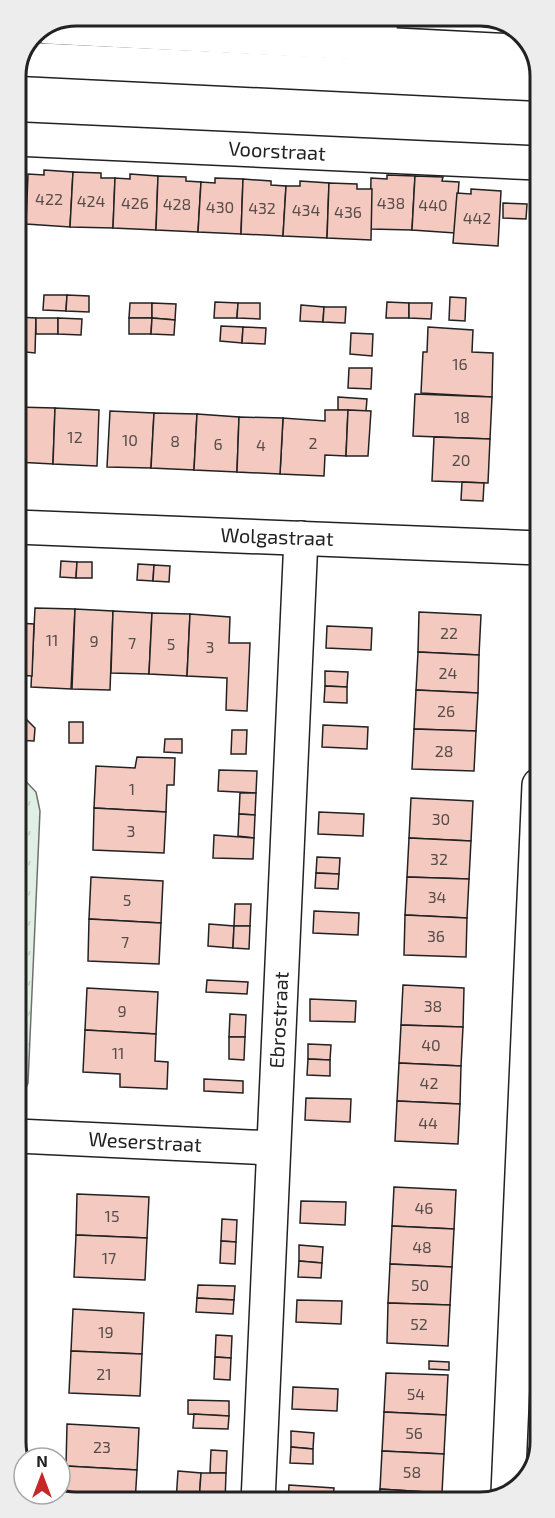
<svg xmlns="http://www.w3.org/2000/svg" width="555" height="1518" font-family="'Exo 2',sans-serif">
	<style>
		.grass { fill: url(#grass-tufts); stroke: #6f6f6f; stroke-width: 1.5 }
		.building { fill: #f3c9c0; stroke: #222; stroke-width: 1.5 }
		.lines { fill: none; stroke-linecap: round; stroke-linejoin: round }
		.minor-casing { stroke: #222; stroke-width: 36 }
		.minor { stroke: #fff; stroke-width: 33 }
		.labels { text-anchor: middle; stroke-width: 4.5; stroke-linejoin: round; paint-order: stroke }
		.number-label { font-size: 16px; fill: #564c4a }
		.street-label { font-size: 20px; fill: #222; stroke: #fff }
		.rim { fill: none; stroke: #222; stroke-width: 3 }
	</style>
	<defs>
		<pattern id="grass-tufts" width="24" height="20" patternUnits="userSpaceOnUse" patternTransform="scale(1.5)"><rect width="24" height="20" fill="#e0efe3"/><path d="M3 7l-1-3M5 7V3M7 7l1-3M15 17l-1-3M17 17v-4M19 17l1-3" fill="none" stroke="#c0cdc2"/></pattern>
	</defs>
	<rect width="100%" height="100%" fill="#fff"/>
	<g class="grass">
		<path d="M16,771L36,792L40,811L28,1083L24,1093H17Z"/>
		<path d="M17,1180L23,1183L17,1318Z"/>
	</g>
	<g class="building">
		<path d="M44,170L73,172L70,227L26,224L28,174L44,175Z"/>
		<path d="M73,172L101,173V178H115L113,228L70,227Z"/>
		<path d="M15,173H17L15,216Z"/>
		<path d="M130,174L158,176L156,230L113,228L115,178L130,179Z"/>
		<path d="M387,175L415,176L412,230L370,229L371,178L387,179Z"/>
		<path d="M158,176L186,177V181L201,182L198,232L156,230Z"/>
		<path d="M415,176L443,177L442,181L459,182L455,233L412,230Z"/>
		<path d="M215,178L243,179L241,234L198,232L201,182L215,183Z"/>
		<path d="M243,179L271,181V185L286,186L283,236L241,234Z"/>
		<path d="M300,181L329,183L327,238L283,236L286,186H300Z"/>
		<path d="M329,183L357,184V189H372L371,240L327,238Z"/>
		<path d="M471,189L501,191L498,246L453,243L457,193L471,194Z"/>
		<path d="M503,203L527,204L526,219L503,218Z"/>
		<path d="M44,295H67L66,311L43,310Z"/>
		<path d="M67,295L89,296V312L66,311Z"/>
		<path d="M450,297L466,298L465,321L449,320Z"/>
		<path d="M215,302L238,303L237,318H214Z"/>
		<path d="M387,302L409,303V318H386Z"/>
		<path d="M130,303H152V318H129Z"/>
		<path d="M152,303L176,304L175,320L152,318Z"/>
		<path d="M238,303H260V319L237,318Z"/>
		<path d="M409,303H432L431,319L409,318Z"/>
		<path d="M301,305L324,307L323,322L300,321Z"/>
		<path d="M324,307H346L345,323L323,322Z"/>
		<path d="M17,317L36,318L35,353L16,351Z"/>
		<rect x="36" y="318" width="22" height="16"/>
		<path d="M58,318L82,319L81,335L58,334Z"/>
		<path d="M129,318H152L151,334H129Z"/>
		<path d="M152,318L175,320L174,335L151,334Z"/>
		<path d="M221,326L243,327L242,343L220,341Z"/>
		<path d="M243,327L266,328L265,344L242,343Z"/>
		<path d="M428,327L473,330L472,352L493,353L492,397L421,393L423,352H427Z"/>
		<path d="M351,333L373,334L372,356L350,354Z"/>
		<path d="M349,368H372L371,389L348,388Z"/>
		<path d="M415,394L492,397L490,439L413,436Z"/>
		<path d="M338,397L367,399L366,411L338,410Z"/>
		<path d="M16,407L55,408L53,464L16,462Z"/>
		<path d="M55,408L99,410L97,466L53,464Z"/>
		<path d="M325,410H348L346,456L325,455L324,476L280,474L283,418L325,421Z"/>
		<path d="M348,410L371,411L368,456H346Z"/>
		<path d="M110,411L154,413L151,468L107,467Z"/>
		<path d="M154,413L197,414L194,470L151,468Z"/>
		<path d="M197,414L239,417L237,472L194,470Z"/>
		<path d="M239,417L283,418L280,474L237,472Z"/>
		<path d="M434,437L490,439L488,483L432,481Z"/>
		<path d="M462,482L484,483L483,501L461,500Z"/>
		<path d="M61,561L77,562L76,578L60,577Z"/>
		<path d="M77,562H92V578H76Z"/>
		<path d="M138,564L154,565L153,581L137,580Z"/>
		<path d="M154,565L170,566L169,582L153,581Z"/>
		<path d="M35,608L75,609L71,689L31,687Z"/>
		<path d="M75,609L113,611L110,690L72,689Z"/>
		<path d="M113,611L152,613L149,674L111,673Z"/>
		<path d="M419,612L481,615L479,655L418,652Z"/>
		<path d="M152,613L190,614L187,676L149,674Z"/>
		<path d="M190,614L230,617L229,643H250L247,711L226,710L227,678L187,676Z"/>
		<path d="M16,623L34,624L32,676L16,675Z"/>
		<path d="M327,626L372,628L371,650L326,648Z"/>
		<path d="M418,652L479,655L478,693L416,690Z"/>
		<path d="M325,671L348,672L347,687L325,686Z"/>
		<path d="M325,686L347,687V703L324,702Z"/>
		<path d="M416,690L478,693L476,731L414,729Z"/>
		<path d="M16,717H24L35,728L34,741L16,740Z"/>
		<rect x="69" y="722" width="14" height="21"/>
		<path d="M323,725L368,727L367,749L322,747Z"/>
		<path d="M414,729L476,731L474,771L412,769Z"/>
		<path d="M232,730H247L246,754H231Z"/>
		<path d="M165,739H182V753L164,752Z"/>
		<path d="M137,757L175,758L174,785H167L166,812L94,808L96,766L135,768Z"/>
		<path d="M219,770L257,771L256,793L218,791Z"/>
		<path d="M240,793H256L255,815L239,814Z"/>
		<path d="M411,798L473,801L471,841L409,838Z"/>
		<path d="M94,808L166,812L164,853L93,850Z"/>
		<path d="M319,812L364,814L363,836L318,834Z"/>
		<path d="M239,814L255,815L254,838L238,836Z"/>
		<path d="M214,835L254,838L253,859L213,858Z"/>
		<path d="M409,838L471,841L469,879L407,877Z"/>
		<path d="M317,857L340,858L339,874L316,873Z"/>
		<path d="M316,873L339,874L338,889L315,888Z"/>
		<path d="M91,877L163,881L161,923L89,919Z"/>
		<path d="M407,877L469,879L467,918L405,915Z"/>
		<path d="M235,904H251L250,926H234Z"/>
		<path d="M314,911L359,913L358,935L313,933Z"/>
		<path d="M405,915L467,918L466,957L404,955Z"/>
		<path d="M89,919L161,923L159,964L88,961Z"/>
		<path d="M209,924L234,926L233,948L208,946Z"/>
		<path d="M234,926H250L249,949L233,948Z"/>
		<path d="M207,980L248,982L247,994L206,992Z"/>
		<path d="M403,985L464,988L463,1027L401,1025Z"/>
		<path d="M87,988L158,992L156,1034L85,1030Z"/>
		<path d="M310,999L356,1001L355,1022L310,1021Z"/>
		<path d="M230,1014L246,1015L245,1037H229Z"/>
		<path d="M401,1025L463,1027L461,1066L399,1063Z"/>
		<path d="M85,1030L156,1034L155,1061L168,1062L167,1089L120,1087V1074L83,1072Z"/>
		<path d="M229,1037H245L244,1060L229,1059Z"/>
		<path d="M308,1044L331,1045L330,1060L308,1059Z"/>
		<path d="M308,1059L330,1060V1076L307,1075Z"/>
		<path d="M399,1063L461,1066L460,1104L397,1101Z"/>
		<path d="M204,1079L243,1081V1093L204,1091Z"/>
		<path d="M306,1098L351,1099L350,1122L305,1120Z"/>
		<path d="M397,1101L460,1104L458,1144L395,1141Z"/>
		<path d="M394,1187L456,1190L454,1229L392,1226Z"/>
		<path d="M77,1194L149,1197L147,1238L76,1235Z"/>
		<path d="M301,1201L346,1202L345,1225L300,1223Z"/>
		<path d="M222,1219L237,1220L236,1242L221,1241Z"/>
		<path d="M392,1226L454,1229L452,1267L390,1264Z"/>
		<path d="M76,1235L147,1238L145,1280L74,1277Z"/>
		<path d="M221,1241L236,1242L235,1264L220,1263Z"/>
		<path d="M299,1245L323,1247L322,1263L299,1261Z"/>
		<path d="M299,1261L322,1263L321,1278L298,1277Z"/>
		<path d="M390,1264L452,1267L450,1305L388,1303Z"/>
		<path d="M198,1285L235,1286L234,1300L197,1298Z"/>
		<path d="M197,1298L234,1300L233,1314L196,1312Z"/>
		<path d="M297,1300L342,1301L341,1324L296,1322Z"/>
		<path d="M388,1303L450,1305L448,1346L387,1343Z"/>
		<path d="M73,1309L144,1313L142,1354L71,1351Z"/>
		<path d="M216,1335L232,1336L231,1358L215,1357Z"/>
		<path d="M71,1351L142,1354L140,1396L69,1393Z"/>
		<path d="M215,1357L231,1358L230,1380L214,1379Z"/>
		<path d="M429,1361L449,1362V1370L429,1369Z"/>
		<path d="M386,1373L448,1375L446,1415L384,1412Z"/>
		<path d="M293,1387L338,1389L337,1411L292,1409Z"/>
		<path d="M188,1400L229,1401V1416L188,1414Z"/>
		<path d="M384,1412L446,1415L444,1454L382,1451Z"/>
		<path d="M194,1414L229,1416L228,1429L193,1428Z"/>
		<path d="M67,1424L139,1428L137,1470L66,1466Z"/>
		<path d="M291,1431L314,1433L313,1449L291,1447Z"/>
		<path d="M291,1447L313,1449V1464L290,1463Z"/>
		<path d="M211,1450L227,1451L226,1473H210Z"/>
		<path d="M382,1451L444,1454L442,1493L380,1489Z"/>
		<path d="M66,1466L137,1470L135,1503H72L64,1500Z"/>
		<path d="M178,1471L201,1473L199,1502H176Z"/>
		<path d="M201,1473H226L225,1502H199Z"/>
		<path d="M289,1485L334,1488L333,1502H288Z"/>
		<path d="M380,1489L442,1493V1501H380Z"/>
	</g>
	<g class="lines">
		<defs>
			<g id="minor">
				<path d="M47,27L533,52"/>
				<path d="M379,44L381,15"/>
				<path d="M21,59L538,84"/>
				<path d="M15,139L538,163"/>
				<path d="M16,527L539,548"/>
				<path d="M17,1136L273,1148"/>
				<path d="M508,1493L539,785"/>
				<path d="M258,1502L301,538"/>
			</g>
		</defs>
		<use href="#minor" class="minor-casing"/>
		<use href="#minor" class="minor"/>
	</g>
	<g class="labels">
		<g class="number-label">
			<text x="49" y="205">422</text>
			<text x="91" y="207">424</text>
			<text x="135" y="209">426</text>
			<text x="391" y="209">438</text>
			<text x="177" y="210">428</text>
			<text x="433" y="211">440</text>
			<text x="220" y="213">430</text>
			<text x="262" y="214">432</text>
			<text x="306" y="216">434</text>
			<text x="348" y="218">436</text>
			<text x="477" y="224">442</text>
			<text x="460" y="370">16</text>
			<text x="462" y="423">18</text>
			<text x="75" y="443">12</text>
			<text x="130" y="446">10</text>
			<text x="175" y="447">8</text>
			<text x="313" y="449">2</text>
			<text x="218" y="450">6</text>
			<text x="261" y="451">4</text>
			<text x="461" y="466">20</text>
			<text x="449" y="639">22</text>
			<text x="52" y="646">11</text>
			<text x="94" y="647">9</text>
			<text x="132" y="649">7</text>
			<text x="171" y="650">5</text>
			<text x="210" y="653">3</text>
			<text x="448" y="679">24</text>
			<text x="446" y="717">26</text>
			<text x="444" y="757">28</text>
			<text x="132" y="795">1</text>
			<text x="441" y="825">30</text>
			<text x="131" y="837">3</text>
			<text x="439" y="865">32</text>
			<text x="437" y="903">34</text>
			<text x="127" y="906">5</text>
			<text x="436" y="942">36</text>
			<text x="125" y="948">7</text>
			<text x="433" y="1012">38</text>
			<text x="122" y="1017">9</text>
			<text x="431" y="1051">40</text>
			<text x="118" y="1059">11</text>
			<text x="429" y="1089">42</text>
			<text x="428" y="1129">44</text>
			<text x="424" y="1214">46</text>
			<text x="112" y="1222">15</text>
			<text x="422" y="1253">48</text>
			<text x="109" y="1264">17</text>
			<text x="420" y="1291">50</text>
			<text x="419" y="1330">52</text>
			<text x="106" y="1338">19</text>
			<text x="104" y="1380">21</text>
			<text x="416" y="1400">54</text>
			<text x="414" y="1439">56</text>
			<text x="102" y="1453">23</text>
			<text x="412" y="1478">58</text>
		</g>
		<g class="street-label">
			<text transform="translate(277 151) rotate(3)" y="7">Voorstraat</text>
			<text transform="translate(277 537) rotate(2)" y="7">Wolgastraat</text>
			<text transform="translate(279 1020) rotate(-87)" y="7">Ebrostraat</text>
			<text transform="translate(145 1142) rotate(3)" y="7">Weserstraat</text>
		</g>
	</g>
	<path d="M0 0H555V1518H0ZM76 26H480A50 50 0 0 1 530 76V1442A50 50 0 0 1 480 1492H76A50 50 0 0 1 26 1442V76A50 50 0 0 1 76 26Z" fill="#ededed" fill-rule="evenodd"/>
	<path class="rim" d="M76 26H480A50 50 0 0 1 530 76V1442A50 50 0 0 1 480 1492H76A50 50 0 0 1 26 1442V76A50 50 0 0 1 76 26Z"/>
	<g transform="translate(42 1476)"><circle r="28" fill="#ffffff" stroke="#a7a7a7" stroke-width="1.5"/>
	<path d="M0-4.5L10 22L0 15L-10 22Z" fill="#c62828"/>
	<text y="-9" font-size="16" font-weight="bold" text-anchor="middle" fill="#222222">N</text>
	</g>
</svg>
